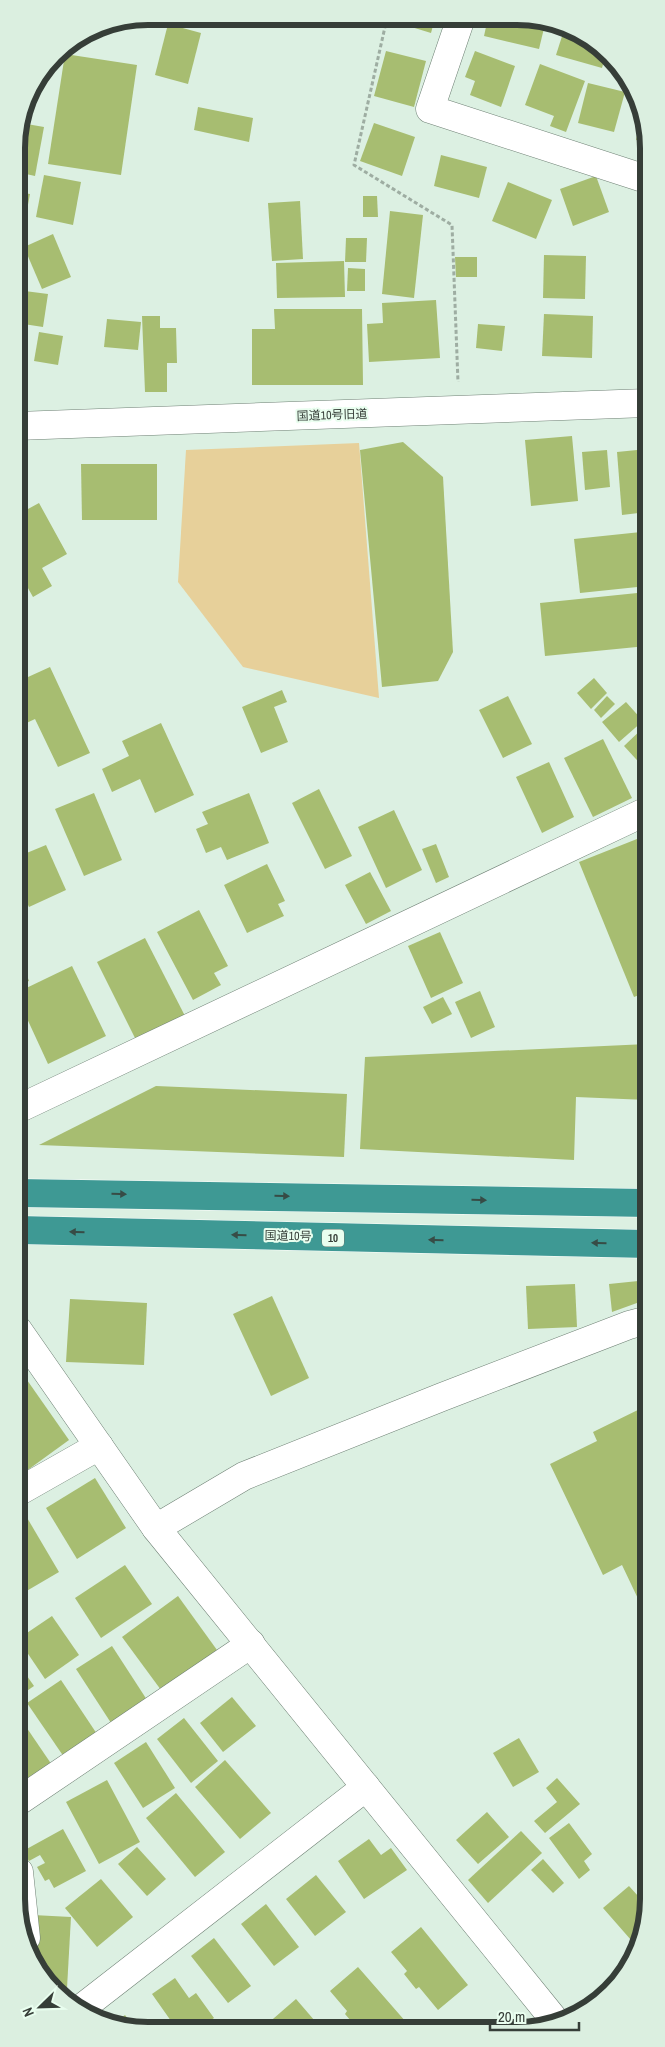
<svg xmlns="http://www.w3.org/2000/svg" width="665" height="2047" font-family="'Archivo Narrow','Noto Sans JP',sans-serif">
	<style>
		.green { fill: #e7d09a }
		.building { fill: #a7bd71 }
		.lines { fill: none; stroke-linecap: round; stroke-linejoin: round }
		.street-casing { stroke: #6f8175; stroke-width: 29 }
		.secondary-casing { stroke: #6f8175; stroke-width: 29 }
		.highway-casing { stroke: #fff; stroke-width: 29 }
		.path { stroke: #9eada2; stroke-width: 3; stroke-dasharray: 4 2.5; stroke-linecap: butt }
		.street { stroke: #fff; stroke-width: 28 }
		.secondary { stroke: #fff; stroke-width: 28 }
		.highway { stroke: #3e9994; stroke-width: 28 }
		.oneway { fill: #374c46 }
		.labels { text-anchor: middle; stroke-width: 4; stroke-linejoin: round; paint-order: stroke }
		.shield { fill: #e9feef; stroke: #6c786f; stroke-width: 1 }
		.shield-label { font-size: 11px; font-weight: bold; fill: #363e38 }
		.street-label { font-size: 12px; fill: #363e38; stroke: #e9feef }
		.rim { fill: none; stroke: #363e38; stroke-width: 6 }
	</style>
	<rect width="100%" height="100%" fill="#dcf0e2"/>
	<path class="green" d="M359,443L379,698L243,667L178,582L186,450Z"/>
	<g class="building">
		<path d="M396,18H435L431,33L395,22Z"/>
		<path d="M488,18L543,19L546,20L539,49L484,36Z"/>
		<path d="M168,24L201,33L188,84L155,75Z"/>
		<path d="M564,30L606,53L602,68L556,55Z"/>
		<path d="M386,51L426,61L414,107L374,96Z"/>
		<path d="M475,51L515,66L501,107L470,95L475,81L465,77Z"/>
		<path d="M65,54L137,65L121,175L48,164Z"/>
		<path d="M612,57L619,72L609,69Z"/>
		<path d="M540,64L585,81L566,132L550,126L554,116L525,105Z"/>
		<path d="M588,83L625,92L614,132L578,123Z"/>
		<path d="M198,107L253,118L249,142L194,130Z"/>
		<path d="M641,113L646,123V142L636,140Z"/>
		<path d="M21,123L44,127L35,176L17,172V139Z"/>
		<path d="M374,123L415,137L402,176L360,161Z"/>
		<path d="M441,155L487,167L479,198L434,186Z"/>
		<path d="M17,174L21,175L19,186H17Z"/>
		<path d="M44,175L81,182L73,225L36,217Z"/>
		<path d="M596,176L609,212L573,226L560,189Z"/>
		<path d="M508,182L552,200L536,239L492,221Z"/>
		<path d="M17,192L30,194L20,247H17Z"/>
		<path d="M363,196H377L378,217H363Z"/>
		<path d="M300,201L303,259L272,261L268,203Z"/>
		<path d="M390,211L423,215L414,298L382,294Z"/>
		<path d="M53,234L71,277L42,289L24,247Z"/>
		<path d="M346,238H367L366,262H345Z"/>
		<path d="M544,255L586,256L585,299L543,298Z"/>
		<path d="M455,257H477V277H456Z"/>
		<path d="M641,259H646V306H640Z"/>
		<path d="M344,261L345,297L277,298L276,263Z"/>
		<path d="M348,268L365,269V291H347Z"/>
		<path d="M17,290L48,294L43,327L17,323Z"/>
		<path d="M436,300L440,358L369,362L367,324L383,323L382,303Z"/>
		<path d="M274,309H362L363,385H252V329H275Z"/>
		<path d="M544,314L593,316L592,358L542,356Z"/>
		<path d="M142,316H160V328H176L177,363H167V392H145Z"/>
		<path d="M107,319L141,322L138,350L104,347Z"/>
		<path d="M478,324L505,326L502,351L476,348Z"/>
		<path d="M640,324H647V359H641Z"/>
		<path d="M39,332L63,336L58,365L34,361Z"/>
		<path d="M572,436L578,501L531,506L525,440Z"/>
		<path d="M403,442L443,477L453,652L438,681L382,687L360,450Z"/>
		<path d="M647,449V512L622,515L617,452Z"/>
		<path d="M607,450L610,487L585,490L582,452Z"/>
		<path d="M81,464H157V520H82Z"/>
		<path d="M39,503L67,554L42,568L52,586L33,597L24,581L18,584L17,583V515Z"/>
		<path d="M641,532L647,586L580,593L574,539Z"/>
		<path d="M647,592V646L545,656L540,603Z"/>
		<path d="M17,629L24,645L17,648Z"/>
		<path d="M50,667L90,753L58,767L35,719L18,727L17,725V682Z"/>
		<path d="M594,678L607,693L591,709L577,693Z"/>
		<path d="M282,690L287,702L274,707L288,742L261,753L242,707Z"/>
		<path d="M508,696L532,744L503,758L479,710Z"/>
		<path d="M607,696L615,704L601,718L594,710Z"/>
		<path d="M626,702L643,721L619,742L602,722Z"/>
		<path d="M161,723L194,795L155,813L140,779L112,792L102,769L129,756L122,741Z"/>
		<path d="M645,726L647,727V771L624,746Z"/>
		<path d="M603,739L632,798L593,817L564,758Z"/>
		<path d="M549,762L574,817L542,833L516,777Z"/>
		<path d="M319,789L352,856L325,869L292,803Z"/>
		<path d="M94,793L122,860L84,876L55,809Z"/>
		<path d="M249,793L269,843L227,860L221,847L206,853L196,829L208,824L202,812Z"/>
		<path d="M394,810L422,870L386,888L358,827Z"/>
		<path d="M647,835V992L634,997L579,862Z"/>
		<path d="M436,844L449,877L436,883L422,849Z"/>
		<path d="M46,845L66,890L29,907L17,882V857Z"/>
		<path d="M267,864L285,901L278,904L284,916L247,933L224,885Z"/>
		<path d="M370,872L391,911L366,924L345,885Z"/>
		<path d="M199,910L228,966L214,973L221,985L193,1000L157,932Z"/>
		<path d="M440,932L463,983L431,998L408,946Z"/>
		<path d="M145,938L185,1016L136,1040L97,962Z"/>
		<path d="M18,952L29,981L18,985Z"/>
		<path d="M72,966L106,1036L48,1064L18,999V992Z"/>
		<path d="M480,991L495,1027L471,1038L455,1002Z"/>
		<path d="M443,997L452,1014L432,1024L423,1007Z"/>
		<path d="M647,1044V1100L576,1097L574,1160L360,1149L365,1057Z"/>
		<path d="M156,1086L347,1094L344,1157L39,1145Z"/>
		<path d="M648,1280V1299L612,1312L609,1284Z"/>
		<path d="M575,1284L577,1327L528,1329L526,1286Z"/>
		<path d="M272,1296L309,1378L271,1396L233,1314Z"/>
		<path d="M70,1299L147,1303L144,1365L66,1362Z"/>
		<path d="M27,1380L69,1440L18,1477V1386Z"/>
		<path d="M648,1405V1601L641,1605L622,1565L603,1575L550,1464L597,1441L593,1432Z"/>
		<path d="M95,1478L126,1528L77,1559L46,1508Z"/>
		<path d="M26,1516L59,1572L18,1596V1520Z"/>
		<path d="M125,1565L152,1604L101,1638L75,1598Z"/>
		<path d="M178,1596L217,1650L161,1690L122,1637Z"/>
		<path d="M52,1616L79,1655L45,1679L18,1639Z"/>
		<path d="M112,1646L149,1703L113,1726L76,1669Z"/>
		<path d="M18,1663L34,1686L18,1697Z"/>
		<path d="M61,1680L97,1734L64,1757L27,1703Z"/>
		<path d="M232,1697L256,1726L223,1752L200,1723Z"/>
		<path d="M18,1715L52,1765L19,1787Z"/>
		<path d="M184,1718L218,1761L191,1783L157,1739Z"/>
		<path d="M519,1738L539,1772L513,1787L493,1753Z"/>
		<path d="M146,1742L175,1788L143,1808L114,1763Z"/>
		<path d="M225,1760L271,1813L240,1839L195,1787Z"/>
		<path d="M557,1778L580,1804L545,1833L534,1821L557,1802L546,1788Z"/>
		<path d="M107,1780L140,1842L99,1864L66,1802Z"/>
		<path d="M176,1793L225,1852L195,1877L146,1818Z"/>
		<path d="M487,1812L509,1837L478,1864L456,1840Z"/>
		<path d="M569,1823L592,1854L584,1861L590,1870L579,1879L549,1838Z"/>
		<path d="M63,1829L86,1871L54,1888L49,1879L45,1881L37,1867L45,1863L40,1855L29,1861L23,1851Z"/>
		<path d="M521,1831L542,1853L488,1903L468,1880Z"/>
		<path d="M369,1839L381,1855L391,1848L407,1870L364,1899L338,1861Z"/>
		<path d="M137,1847L166,1879L147,1896L118,1864Z"/>
		<path d="M543,1859L564,1883L553,1893L531,1870Z"/>
		<path d="M316,1875L346,1912L315,1936L286,1899Z"/>
		<path d="M101,1879L133,1917L97,1947L65,1908Z"/>
		<path d="M629,1886L648,1907L644,1929L631,1940L603,1908Z"/>
		<path d="M266,1904L299,1947L274,1966L241,1924Z"/>
		<path d="M33,1915L71,1917L67,1988L52,1987L32,1948Z"/>
		<path d="M421,1927L468,1985L438,2010L419,1987L416,1989L404,1974L407,1971L391,1952Z"/>
		<path d="M214,1938L251,1986L228,2003L191,1956Z"/>
		<path d="M358,1967L406,2022L399,2028H362L360,2025L357,2028L345,2014L347,2011L330,1991Z"/>
		<path d="M175,1978L189,1998L196,1993L214,2018L199,2028H176L152,1994Z"/>
		<path d="M296,1999L321,2028H268L266,2025Z"/>
		<path d="M103,2011L113,2023L98,2015Z"/>
		<path d="M125,2015L135,2028H123L114,2024Z"/>
	</g>
	<g class="lines">
		<defs>
			<g id="street">
				<path d="M461,18L430,109L646,179"/>
				<path d="M18,1109L647,811"/>
				<path d="M18,1492L99,1446"/>
				<path d="M156,1528L244,1476L442,1397L629,1325L648,1320"/>
				<path d="M19,1801L251,1644"/>
				<path d="M19,1872L26,1938"/>
				<path d="M83,2007L366,1787"/>
			</g>
			<g id="secondary">
				<path d="M17,426L647,403"/>
				<path d="M18,1330L156,1528L557,2023"/>
			</g>
			<g id="highway">
				<path d="M18,1193L648,1203"/>
				<path d="M18,1230L648,1244"/>
			</g>
		</defs>
		<use href="#street" class="street-casing"/>
		<use href="#secondary" class="secondary-casing"/>
		<use href="#highway" class="highway-casing"/>
		<path class="path" d="M387,18L354,165L452,225L458,382"/>
		<use href="#street" class="street"/>
		<use href="#secondary" class="secondary"/>
		<use href="#highway" class="highway"/>
	</g>
	<defs><path id="oneway-solid" d="M-6-.8H1V-3.2L6.5 0L1 3.2V.8H-6Z" transform="scale(1.25)"/></defs>
	<g class="oneway">
		<use href="#oneway-solid" transform="translate(119 1194) rotate(1)"/>
		<use href="#oneway-solid" transform="translate(282 1196) rotate(1)"/>
		<use href="#oneway-solid" transform="translate(479 1200) rotate(1)"/>
		<use href="#oneway-solid" transform="translate(77 1232) rotate(-179)"/>
		<use href="#oneway-solid" transform="translate(239 1235) rotate(-179)"/>
		<use href="#oneway-solid" transform="translate(436 1240) rotate(-179)"/>
		<use href="#oneway-solid" transform="translate(599 1243) rotate(-179)"/>
	</g>
	<g class="labels">
		<rect class="shield" x="322" y="1229.5" width="22" height="17" rx="4"/>
		<g class="shield-label">
			<text x="333" y="1242">10</text>
		</g>
		<g class="street-label">
			<text transform="translate(332 415) rotate(-2)" y="4">国道10号旧道</text>
			<text transform="translate(288 1236) rotate(1)" y="4">国道10号</text>
		</g>
	</g>
	<path d="M0 0H665V2047H0ZM148 25H517A123 123 0 0 1 640 148V1899A123 123 0 0 1 517 2022H148A123 123 0 0 1 25 1899V148A123 123 0 0 1 148 25Z" fill="#dbefe0" fill-rule="evenodd"/>
	<path class="rim" d="M148 25H517A123 123 0 0 1 640 148V1899A123 123 0 0 1 517 2022H148A123 123 0 0 1 25 1899V148A123 123 0 0 1 148 25Z"/>
	<g transform="translate(40 2007) rotate(247)" stroke="#e9feef" stroke-width="4" paint-order="stroke">
	<path d="M0-4L9 19L0 12L-9 19Z" fill="#363e38"/>
	<text y="-8" font-size="14" font-weight="bold" text-anchor="middle" fill="#363e38">N</text>
	</g>
	<path d="M490 2022v8h89v-8" fill="none" stroke="#363e38" stroke-width="2.5"/>
	<text x="498" y="2022" font-size="15" fill="#363e38" stroke="#e9feef" stroke-width="4" paint-order="stroke">20 m</text>
</svg>
